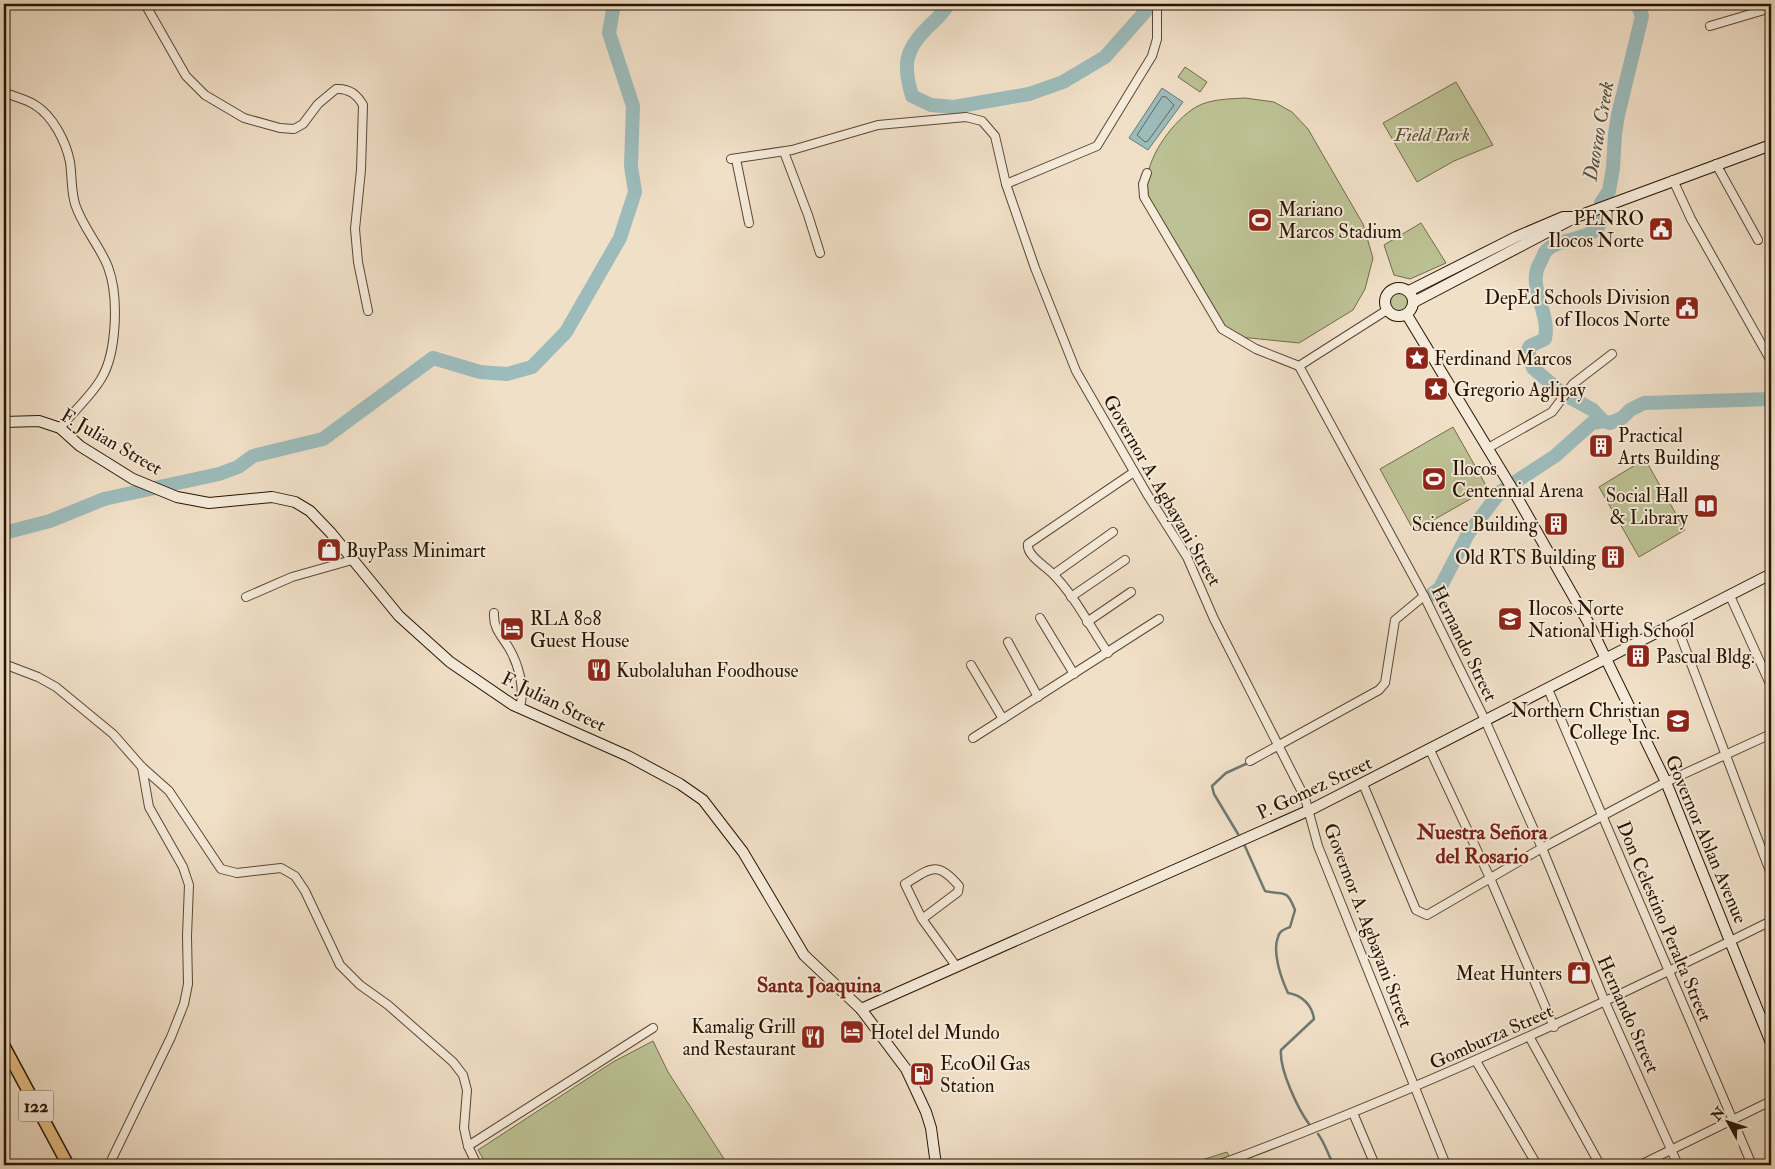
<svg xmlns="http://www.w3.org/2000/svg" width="1775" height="1169" font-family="'IM FELL Double Pica',serif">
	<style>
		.green { fill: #bcc295; stroke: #726b4a }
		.water { fill: #9cbcbc; stroke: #6d7971 }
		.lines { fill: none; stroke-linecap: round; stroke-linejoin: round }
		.shore { stroke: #62685e; stroke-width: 1 }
		.stream { stroke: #6d7971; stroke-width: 2.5 }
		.river { stroke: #9cbcbc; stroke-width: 14 }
		.street-casing { stroke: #5a4732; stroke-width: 10 }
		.secondary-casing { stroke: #271400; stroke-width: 12 }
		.primary-casing { stroke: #271400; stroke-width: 14 }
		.street { stroke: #f6ebdb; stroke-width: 8 }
		.secondary { stroke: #f6ebdb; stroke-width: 10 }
		.primary { stroke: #e8c084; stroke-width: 11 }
		.labels { text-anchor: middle; stroke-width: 4; stroke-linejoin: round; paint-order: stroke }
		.shield { fill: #f6ebdb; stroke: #655442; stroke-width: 1 }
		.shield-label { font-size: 18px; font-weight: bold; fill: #271400 }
		.park-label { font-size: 19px; font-style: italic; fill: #5b5134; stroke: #f6ebdb }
		.poi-label { font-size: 19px; fill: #271400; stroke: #f6ebdb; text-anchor: start }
		.street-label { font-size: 19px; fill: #271400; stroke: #f6ebdb }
		.water-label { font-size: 20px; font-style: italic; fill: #504f42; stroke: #f6ebdb }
		.quarter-label { font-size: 21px; font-weight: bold; fill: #7a1f14; stroke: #f6ebdb }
	</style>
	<rect width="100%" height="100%" fill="#f1e0c8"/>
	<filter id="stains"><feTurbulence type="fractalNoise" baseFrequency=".004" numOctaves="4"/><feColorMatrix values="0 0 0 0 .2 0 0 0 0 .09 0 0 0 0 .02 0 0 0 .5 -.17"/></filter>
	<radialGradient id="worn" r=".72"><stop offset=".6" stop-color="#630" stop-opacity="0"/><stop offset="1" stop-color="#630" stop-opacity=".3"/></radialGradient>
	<g class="green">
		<path d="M1185,67L1207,82L1200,92L1178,77Z"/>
		<path d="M1456,82L1493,145L1454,161L1417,182L1383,123Z"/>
		<path d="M1245,98L1274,102L1292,112L1308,129L1363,224L1373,258L1365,289L1353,310L1299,343L1240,337L1225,327L1149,199C1148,193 1147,186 1147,180C1149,154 1174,120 1196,107C1210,99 1228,99 1245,98Z"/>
		<path d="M1421,223L1446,263L1410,279L1394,275L1384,245Z"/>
		<circle cx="1399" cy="302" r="12"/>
		<path d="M1453,427L1488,489L1414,531L1380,469Z"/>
		<path d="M1645,459L1685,530L1639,557L1599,487Z"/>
		<path d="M653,1041L668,1072L728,1165H487L478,1150L613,1062Z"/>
		<path d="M1227,1152L1233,1165H1186Z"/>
	</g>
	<path class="water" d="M1162,88L1183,102L1148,150L1129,138Z"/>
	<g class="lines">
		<path class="shore" d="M1166,97L1174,105L1148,141L1145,142L1137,135L1162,97Z"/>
		<g class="stream">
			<path d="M1238,834L1214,794L1212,786L1226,773L1250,762"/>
			<path d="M1244,844L1265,891C1284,896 1286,887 1295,910L1290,927C1285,929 1279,931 1278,937C1272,952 1281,978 1288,993C1302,995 1312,1005 1314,1019L1281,1050C1279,1069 1298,1109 1309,1124"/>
			<path d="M1318,1134C1325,1143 1328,1155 1334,1165"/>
		</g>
		<g class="river">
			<path d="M948,4C943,14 935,20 927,28C904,51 903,66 912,96L931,105L954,107L1029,94L1063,82L1105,57L1152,4"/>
			<path d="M1603,421L1593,410L1562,393L1533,368L1528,350L1530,346L1545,339C1551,312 1525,285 1541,261C1543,258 1543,254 1546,251C1561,236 1588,243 1600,224L1601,203L1609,191L1613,168L1615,134L1618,115L1642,16L1637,4"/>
			<path d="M4,533L50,521L104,499L219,474L238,467L253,456L323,439L433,358L480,372L507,374L532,367L566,332L620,238L635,192L631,166L633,106L609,33L614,4"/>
			<path d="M1431,595L1440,588L1468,534L1500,492L1555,456L1592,423L1603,421L1610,423L1622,418L1630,410L1644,403L1771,399"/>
		</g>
		<defs>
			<g id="street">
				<path d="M145,4L186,76L205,95L244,118L280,128L294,129L303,124L318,104L336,89C349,88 357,94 363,105L361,170L355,229L358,262L368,311"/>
				<path d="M1710,26L1771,8"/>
				<path d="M4,92C14,97 26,99 35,105C53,116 66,142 70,162C72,176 71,190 75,204C83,228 100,246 108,267C119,296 117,353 101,379C91,396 72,413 60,428"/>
				<path d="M784,152L808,215L820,253"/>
				<path d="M731,159L792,150L878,125L966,117L982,121L995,136L1006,184L1035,268L1076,371L1147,494L1187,557L1214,619L1305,798L1318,846L1446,1165"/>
				<path d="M736,159L749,223"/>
				<path d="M1716,164L1758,240"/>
				<path d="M1147,173L1143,184L1144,197L1222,329L1256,349L1299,366"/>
				<path d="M1673,180L1691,219L1771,361"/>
				<path d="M1006,184L1097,146L1152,56L1157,39V4"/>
				<path d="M1299,366L1424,596L1485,720L1542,848L1605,1002L1678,1165"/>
				<path d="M1299,366L1387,310"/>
				<path d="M1488,448L1552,412L1573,384L1612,354"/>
				<path d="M1054,574L1113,532"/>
				<path d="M1730,596L1771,686"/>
				<path d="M246,597L292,577L352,560"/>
				<path d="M1071,597L1125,560"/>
				<path d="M494,613C493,628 501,635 509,648C519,665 525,689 520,707"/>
				<path d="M1040,618L1074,674"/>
				<path d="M1087,622L1131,592"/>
				<path d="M1676,624L1771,874"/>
				<path d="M1008,642L1038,697"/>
				<path d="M1108,653C1090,627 1075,596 1052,573C1045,566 1026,555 1028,544L1134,472"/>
				<path d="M4,664L38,677L56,687L113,734L142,767L169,791L221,869L237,873L281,868L295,876L305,891L340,965L360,985L388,1005L453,1062L463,1075L467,1090L464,1128L468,1146L477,1165"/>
				<path d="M971,665L1003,719"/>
				<path d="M1548,689L1752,1165"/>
				<path d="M973,738L1159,619"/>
				<path d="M1430,750L1490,878L1554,1027"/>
				<path d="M1250,761L1379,690L1385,683L1395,620L1424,596"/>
				<path d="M1363,784L1416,910L1427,915L1542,848L1666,782L1771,734"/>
				<path d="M922,919L958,892L959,886C937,860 931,868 905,884L922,919L956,966"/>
				<path d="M1530,1038L1600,1165"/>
				<path d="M1476,1061L1537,1165"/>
				<path d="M1353,1113L1375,1165"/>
				<path d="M468,1146L653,1028"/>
				<path d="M109,1165L171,1037L184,1004L188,984L187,936L189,885L183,867L149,807L142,767"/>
				<path d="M1218,1165C1407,1095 1590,1011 1771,921"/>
				<path d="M1640,1165L1771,1101"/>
			</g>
			<g id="secondary">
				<circle cx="1399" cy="302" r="14"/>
				<path d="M1409,291L1516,237L1563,217H1575"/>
				<path d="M1414,302L1576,217L1771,145"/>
				<path d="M1407,315L1513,490L1588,622L1666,782L1771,1043"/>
				<path d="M4,422L39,421L60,428L80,446L133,479L177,497L209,503L272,497L295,502L310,511L331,533L399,616L450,662L513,705L628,756L680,784L703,800L743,852L804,955L861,1009L906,1069L926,1112L931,1128L936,1165"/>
				<path d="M861,1009L1312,809L1771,574"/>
			</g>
			<path id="primary" d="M4,1046L68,1165"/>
		</defs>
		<use href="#street" class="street-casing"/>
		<use href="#secondary" class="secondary-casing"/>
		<use href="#primary" class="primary-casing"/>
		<use href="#street" class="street"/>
		<use href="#secondary" class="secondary"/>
		<use href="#primary" class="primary"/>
	</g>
	<defs>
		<symbol id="stadium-square" viewBox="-11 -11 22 22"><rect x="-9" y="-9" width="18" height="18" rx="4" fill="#8f2418" stroke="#f6ebdb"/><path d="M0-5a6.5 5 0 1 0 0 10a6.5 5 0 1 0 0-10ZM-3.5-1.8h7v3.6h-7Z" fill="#fff"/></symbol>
		<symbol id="civic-square" viewBox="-11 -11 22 22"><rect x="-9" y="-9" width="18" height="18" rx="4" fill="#8f2418" stroke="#f6ebdb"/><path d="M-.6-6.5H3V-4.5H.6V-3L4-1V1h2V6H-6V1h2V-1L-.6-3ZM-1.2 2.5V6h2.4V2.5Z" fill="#fff"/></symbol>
		<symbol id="sight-square" viewBox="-11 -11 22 22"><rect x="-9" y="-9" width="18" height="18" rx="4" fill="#8f2418" stroke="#f6ebdb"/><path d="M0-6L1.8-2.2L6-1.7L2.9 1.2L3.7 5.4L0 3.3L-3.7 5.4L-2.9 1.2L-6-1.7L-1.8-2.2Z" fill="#fff"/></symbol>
		<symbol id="building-square" viewBox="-11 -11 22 22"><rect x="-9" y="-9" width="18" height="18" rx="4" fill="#8f2418" stroke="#f6ebdb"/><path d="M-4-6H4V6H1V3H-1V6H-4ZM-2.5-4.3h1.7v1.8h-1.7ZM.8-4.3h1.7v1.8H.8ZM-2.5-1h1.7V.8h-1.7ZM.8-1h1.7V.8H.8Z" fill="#fff"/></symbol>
		<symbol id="library-square" viewBox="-11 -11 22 22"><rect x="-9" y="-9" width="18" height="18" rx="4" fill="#8f2418" stroke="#f6ebdb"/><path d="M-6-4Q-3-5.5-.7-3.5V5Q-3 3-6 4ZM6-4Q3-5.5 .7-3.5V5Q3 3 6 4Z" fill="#fff"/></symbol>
		<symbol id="shop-square" viewBox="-11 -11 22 22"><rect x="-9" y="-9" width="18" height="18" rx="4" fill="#8f2418" stroke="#f6ebdb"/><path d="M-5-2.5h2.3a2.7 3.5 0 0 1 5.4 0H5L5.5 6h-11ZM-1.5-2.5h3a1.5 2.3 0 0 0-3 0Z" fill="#fff"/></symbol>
		<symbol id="school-square" viewBox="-11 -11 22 22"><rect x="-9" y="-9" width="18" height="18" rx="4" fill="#8f2418" stroke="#f6ebdb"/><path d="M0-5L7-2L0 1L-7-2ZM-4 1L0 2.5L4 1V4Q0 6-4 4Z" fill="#fff"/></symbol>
		<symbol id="hotel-square" viewBox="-11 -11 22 22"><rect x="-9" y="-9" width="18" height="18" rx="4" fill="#8f2418" stroke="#f6ebdb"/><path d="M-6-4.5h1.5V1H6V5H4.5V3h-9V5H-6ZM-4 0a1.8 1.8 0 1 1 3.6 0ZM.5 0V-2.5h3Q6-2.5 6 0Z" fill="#fff"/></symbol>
		<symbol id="restaurant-square" viewBox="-11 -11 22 22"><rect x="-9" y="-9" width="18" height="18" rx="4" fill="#8f2418" stroke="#f6ebdb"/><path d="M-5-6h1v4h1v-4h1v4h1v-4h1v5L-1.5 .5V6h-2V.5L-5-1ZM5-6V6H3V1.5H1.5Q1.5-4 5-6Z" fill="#fff"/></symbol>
		<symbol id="fuel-square" viewBox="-11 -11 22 22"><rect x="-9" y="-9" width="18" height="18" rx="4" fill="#8f2418" stroke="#f6ebdb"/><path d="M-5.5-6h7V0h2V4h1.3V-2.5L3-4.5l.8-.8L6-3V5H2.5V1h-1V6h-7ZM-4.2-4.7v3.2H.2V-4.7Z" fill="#fff"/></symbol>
	</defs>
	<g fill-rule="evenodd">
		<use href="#stadium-square" x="1246" y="206" width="28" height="28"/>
		<use href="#civic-square" x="1647" y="215" width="28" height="28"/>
		<use href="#civic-square" x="1673" y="294" width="28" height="28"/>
		<use href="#sight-square" x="1403" y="344" width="28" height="28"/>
		<use href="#sight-square" x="1422" y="375" width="28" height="28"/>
		<use href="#building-square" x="1587" y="432" width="28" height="28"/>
		<use href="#stadium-square" x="1420" y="465" width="28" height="28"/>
		<use href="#library-square" x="1692" y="492" width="28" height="28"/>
		<use href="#building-square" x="1542" y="510" width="28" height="28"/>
		<use href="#shop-square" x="315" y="536" width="28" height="28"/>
		<use href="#building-square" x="1599" y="543" width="28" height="28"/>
		<use href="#school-square" x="1496" y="605" width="28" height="28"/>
		<use href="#hotel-square" x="498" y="615" width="28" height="28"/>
		<use href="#building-square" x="1624" y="642" width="28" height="28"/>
		<use href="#restaurant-square" x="585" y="656" width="28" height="28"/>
		<use href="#school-square" x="1664" y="707" width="28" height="28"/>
		<use href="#shop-square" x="1565" y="959" width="28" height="28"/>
		<use href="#hotel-square" x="838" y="1018" width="28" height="28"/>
		<use href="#restaurant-square" x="799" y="1023" width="28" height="28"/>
		<use href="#fuel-square" x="908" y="1060" width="28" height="28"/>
	</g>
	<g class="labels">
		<rect class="shield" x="18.5" y="1090.5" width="35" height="31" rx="4"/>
		<g class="shield-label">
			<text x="36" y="1112">122</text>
		</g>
		<g class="park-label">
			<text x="1432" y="141">Field Park</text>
		</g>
		<g class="poi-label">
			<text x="1278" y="216">Mariano<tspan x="1278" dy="22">Marcos Stadium</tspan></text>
			<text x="1644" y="225" text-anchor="end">PENRO<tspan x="1644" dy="22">Ilocos Norte</tspan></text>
			<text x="1670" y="304" text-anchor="end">DepEd Schools Division<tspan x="1670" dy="22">of Ilocos Norte</tspan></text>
			<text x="1434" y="365">Ferdinand Marcos</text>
			<text x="1454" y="396">Gregorio Aglipay</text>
			<text x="1618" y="442">Practical<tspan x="1618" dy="22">Arts Building</tspan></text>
			<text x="1452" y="475">Ilocos<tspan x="1452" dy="22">Centennial Arena</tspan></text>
			<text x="1688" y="502" text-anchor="end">Social Hall<tspan x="1688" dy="22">&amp; Library</tspan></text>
			<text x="1538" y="531" text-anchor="end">Science Building</text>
			<text x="346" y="557">BuyPass Minimart</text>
			<text x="1596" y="564" text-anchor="end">Old RTS Building</text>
			<text x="1528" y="615">Ilocos Norte<tspan x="1528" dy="22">National High School</tspan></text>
			<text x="530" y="625">RLA 808<tspan x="530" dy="22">Guest House</tspan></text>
			<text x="1656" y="663">Pascual Bldg.</text>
			<text x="616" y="677">Kubolaluhan Foodhouse</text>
			<text x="1660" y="717" text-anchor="end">Northern Christian<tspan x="1660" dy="22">College Inc.</tspan></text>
			<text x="1562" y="980" text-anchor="end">Meat Hunters</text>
			<text x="796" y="1033" text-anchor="end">Kamalig Grill<tspan x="796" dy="22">and Restaurant</tspan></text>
			<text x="870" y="1039">Hotel del Mundo</text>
			<text x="940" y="1070">EcoOil Gas<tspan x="940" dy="22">Station</tspan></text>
		</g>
		<g class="street-label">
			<text transform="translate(112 441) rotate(30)" y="7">F. Julian Street</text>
			<text transform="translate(1163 490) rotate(60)" y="7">Governor A. Agbayani Street</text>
			<text transform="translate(1465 643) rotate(64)" y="7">Hernando Street</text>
			<text transform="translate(554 701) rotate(26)" y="7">F. Julian Street</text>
			<text transform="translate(1314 787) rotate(-25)" y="7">P. Gomez Street</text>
			<text transform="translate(1707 839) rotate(67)" y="7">Governor Ablan Avenue</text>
			<text transform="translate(1665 921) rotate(67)" y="7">Don Celestino Peralta Street</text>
			<text transform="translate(1369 925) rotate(69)" y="7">Governor A. Agbayani Street</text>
			<text transform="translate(1629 1014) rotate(66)" y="7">Hernando Street</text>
			<text transform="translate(1491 1036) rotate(-24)" y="7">Gomburza Street</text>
		</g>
		<g class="water-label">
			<text transform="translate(1598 131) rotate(-80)" y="7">Daorao Creek</text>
		</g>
		<g class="quarter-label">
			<text x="1482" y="839">Nuestra Señora<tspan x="1482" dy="24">del Rosario</tspan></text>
			<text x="819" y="992">Santa Joaquina</text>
		</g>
	</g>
	<rect width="1775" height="1169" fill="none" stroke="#f1e0c8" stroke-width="20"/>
	<rect x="5" y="5" width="1765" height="1159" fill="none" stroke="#271400" stroke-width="2.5"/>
	<rect x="10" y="10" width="1755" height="1149" fill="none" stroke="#271400"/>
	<g transform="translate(1728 1122) rotate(310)" stroke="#f6ebdb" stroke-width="4" paint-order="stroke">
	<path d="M0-4L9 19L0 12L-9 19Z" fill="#271400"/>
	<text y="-8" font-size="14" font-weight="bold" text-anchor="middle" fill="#271400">N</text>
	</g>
	<rect width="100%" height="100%" filter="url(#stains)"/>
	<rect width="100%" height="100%" fill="url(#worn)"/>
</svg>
